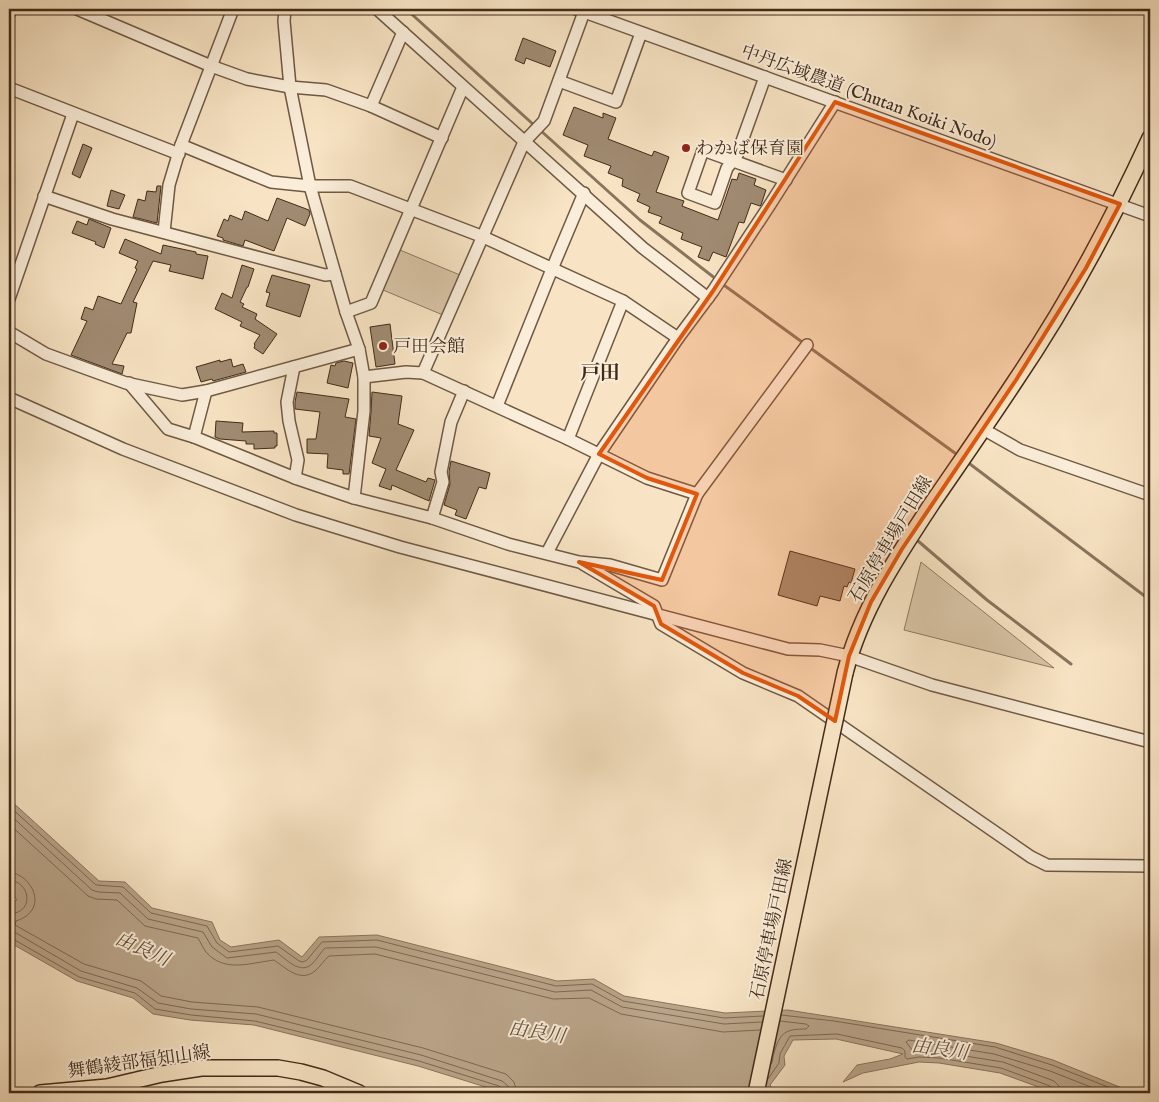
<svg xmlns="http://www.w3.org/2000/svg" width="1159" height="1102" font-family="'IM FELL English','Noto Serif JP',serif">
	<style>
		.green { fill: #d9c5a7; stroke: #8d7860 }
		.water { fill: #baa58a; stroke: #8a745d }
		.lines { fill: none; stroke-linecap: round; stroke-linejoin: round }
		.shore { stroke: #7e6852; stroke-width: 1 }
		.stream { stroke: #8a745d; stroke-width: 3 }
		.building { fill: #a08b72; stroke: #412b19 }
		.minor-casing { stroke: #6f5944; stroke-width: 14 }
		.major-casing { stroke: #412b19; stroke-width: 18 }
		.minor { stroke: #faedd9; stroke-width: 11 }
		.major { stroke: #f8e4c4; stroke-width: 15 }
		.major-bridge-casing { stroke: #412b19; stroke-width: 18; stroke-linecap: butt }
		.major-bridge { stroke: #f8e4c4; stroke-width: 15 }
		.marked { fill: #e0570d; fill-opacity: 0.2; stroke: #e0570d; stroke-width: 4; stroke-linejoin: round }
		.poi-dot { fill: #8f2418; stroke: #faedd9; stroke-width: 2 }
		.labels { text-anchor: middle; stroke-width: 4; stroke-linejoin: round; paint-order: stroke }
		.street-label { font-size: 18px; fill: #412b19; stroke: #faedd9 }
		.poi-label { font-size: 18px; fill: #412b19; stroke: #faedd9; text-anchor: start }
		.water-label { font-size: 19px; font-style: italic; fill: #65503b; stroke: #faedd9 }
		.quarter-label { font-size: 20px; font-weight: bold; fill: #412b19; stroke: #faedd9 }
	</style>
	<rect width="100%" height="100%" fill="#f8e4c4"/>
	<filter id="stains"><feTurbulence type="fractalNoise" baseFrequency=".004" numOctaves="4"/><feColorMatrix values="0 0 0 0 .2 0 0 0 0 .09 0 0 0 0 .02 0 0 0 .5 -.17"/></filter>
	<radialGradient id="worn" r=".72"><stop offset=".6" stop-color="#630" stop-opacity="0"/><stop offset="1" stop-color="#630" stop-opacity=".3"/></radialGradient>
	<g class="green">
		<path d="M400,250L460,275L443,315L383,290Z"/>
		<path d="M921,562L1054,668L904,630Z"/>
	</g>
	<path class="water" d="M9,799L99,881L125,882L152,908L212,922L220,940L231,947L279,940L302,957L319,937L377,935L557,981L594,979L624,996L725,1013L788,1010L996,1043L1053,1060L1122,1088H1150V1093H1055L1000,1073L939,1063L919,1062L863,1073L843,1082L857,1065L890,1059L903,1054L836,1039L793,1040L784,1056L785,1065L770,1085L775,1093H505L418,1066L254,1025L190,1020L153,1014L133,998L77,981L9,942V904L17,900L9,888Z"/>
	<g class="lines">
		<g class="shore">
			<path d="M9,806L96,885L123,887L151,913L207,926L217,943L229,952L278,946L299,961L303,962L307,960L322,942L377,940L556,986L592,984L623,1001L724,1018L763,1016"/>
			<path d="M9,814L92,890L98,892L120,893L148,919L203,932L212,947L227,958L276,952C286,959 300,975 312,964C317,959 320,953 325,948L376,947L555,992L591,990L622,1007L724,1024L762,1022"/>
			<path d="M9,824L88,896L96,899L117,900L145,926L198,938C201,943 203,948 206,952C224,973 250,963 274,960C286,968 300,983 315,971C320,967 324,960 329,956L375,954L553,999L589,998L621,1014L723,1032L760,1030"/>
			<path d="M9,872C25,873 42,894 32,910C28,916 22,919 16,921L15,925L84,964L141,981L161,996L192,1002L258,1007L423,1048L506,1074L514,1082L517,1093"/>
			<path d="M9,880C30,881 36,913 9,914"/>
			<path d="M9,932L16,933L81,971L137,988L158,1003L191,1009L256,1014L421,1055L502,1081L508,1086L509,1093"/>
			<path d="M9,938L13,939L79,977L135,993L155,1009L191,1015L255,1021L419,1061L499,1086L502,1089L503,1093"/>
			<path d="M781,1015L834,1021L995,1047L1052,1065L1121,1092L1142,1093"/>
			<path d="M771,1064C774,1060 772,1057 774,1053C780,1032 786,1029 806,1029L809,1026L806,1024L780,1021"/>
			<path d="M768,1079L779,1063L780,1054L790,1036L837,1034L902,1048L905,1051V1057L907,1059L919,1057L939,1058L1001,1068L1050,1086L1053,1089L1054,1093"/>
			<path d="M1060,1093L1059,1086L1054,1081L1003,1062L940,1052L913,1051L906,1042L909,1040L994,1054L1050,1071L1106,1093"/>
		</g>
		<g class="stream">
			<path d="M406,9L535,126"/>
			<path d="M540,130L640,220L716,279"/>
			<path d="M721,283L959,456"/>
			<path d="M966,461L1150,600"/>
			<path d="M918,541L987,600L1071,664"/>
		</g>
	</g>
	<g class="building">
		<path d="M523,38L556,51L550,67L526,58L524,64L515,60Z"/>
		<path d="M574,107L603,118V113L616,118L608,139L652,156L654,151L669,157L656,192L684,201L682,206L718,220L732,179L737,180L739,173L756,179L754,185L766,190L761,205L760,206L751,203L744,223L739,222L726,257L713,252L709,261L698,257L702,247L681,239L683,233L659,223L662,217L648,212L650,207L637,201L640,194L622,186L623,179L608,173L611,166L584,156L588,145L563,135Z"/>
		<path d="M83,144L92,148L80,178L72,174Z"/>
		<path d="M157,186H161L157,223L133,217L138,199L145,201L147,191L156,192Z"/>
		<path d="M111,190L125,195L119,209L107,206Z"/>
		<path d="M277,198L309,210L310,214L305,226L287,218L274,251L245,240L243,246L223,240V238L217,236L224,219L228,221L230,215L242,220L245,211L268,221Z"/>
		<path d="M89,219L111,228L104,248L95,244L96,242L72,233L77,221L87,225Z"/>
		<path d="M125,239L161,254L163,245L196,252V254L208,256L203,279L169,271L171,265L153,261L133,302L137,303L131,333H127L112,364L124,366L122,374L71,355L87,321L81,319L85,307L93,310L98,296L121,304L137,269L135,268L138,261L119,253Z"/>
		<path d="M242,265L254,269L248,287H247L240,302L244,304L242,307L257,314L255,319L277,334L263,354L254,348L255,345L254,344L260,335L240,326L242,322L215,309L222,293L232,298Z"/>
		<path d="M272,275L310,285L300,317L266,306L270,293L266,292Z"/>
		<path d="M390,324L395,364L376,367L370,327Z"/>
		<path d="M231,359L233,367L243,364L246,372L213,381L212,379L201,382L196,367L220,360V362Z"/>
		<path d="M344,361L353,363L348,388L327,383L331,365L335,366L336,363Z"/>
		<path d="M297,392L349,399L345,417L356,419L349,474H343V470L327,468L328,454L307,453V439H316L320,412L295,409V402Z"/>
		<path d="M372,392L402,396L398,424L414,430L396,470L426,482L428,478L435,480L429,501L392,485L391,490L379,486L386,469L372,463L381,438L369,436L371,412Z"/>
		<path d="M216,421L243,423L242,432L274,431V433H277V446H275V448L254,449V444H246V441L220,439L215,437Z"/>
		<path d="M451,461L490,473L486,489L479,487L466,519L455,515L457,510L444,505L450,484L449,472Z"/>
		<path d="M790,551L855,569L851,583L849,582L847,587L844,586L840,601L820,596L817,606L778,595Z"/>
	</g>
	<g class="lines">
		<defs>
			<g id="minor">
				<path d="M77,9L211,66L247,79L290,87L326,90L371,106L442,138"/>
				<path d="M285,9L284,21L290,87L310,186L346,312L359,349L364,377V411L354,498"/>
				<path d="M377,9L643,248L708,298"/>
				<path d="M576,9L1150,216"/>
				<path d="M9,14L11,9"/>
				<path d="M765,77L737,155L727,168L715,203L688,193L703,150L786,180"/>
				<path d="M559,81L616,102L641,33"/>
				<path d="M9,88L179,154"/>
				<path d="M371,106L403,32"/>
				<path d="M181,145L271,182L310,186H350L481,236L623,301L678,338"/>
				<path d="M44,196L112,219L325,275L335,274"/>
				<path d="M164,232L169,185L181,145L233,9"/>
				<path d="M9,299L73,114"/>
				<path d="M346,312L371,303L463,87"/>
				<path d="M9,332L46,354L126,383L182,395L206,391L359,349"/>
				<path d="M294,367L287,402L289,421L298,460L295,478"/>
				<path d="M423,373L524,142L544,121L584,12"/>
				<path d="M364,377L406,372L423,373L568,439L647,478L697,494"/>
				<path d="M129,383L168,429L194,437L295,478L354,498L432,518L508,544L579,562L610,565L662,580L697,494L807,345"/>
				<path d="M9,398L123,449L296,515L400,547L788,649L820,650L849,656L932,685L1150,742"/>
				<path d="M497,406L552,269L584,193"/>
				<path d="M983,429L1020,450L1150,495"/>
				<path d="M194,437L206,391"/>
				<path d="M568,439L623,301"/>
				<path d="M432,518L443,482L441,472L451,422L464,391"/>
				<path d="M547,553L599,454L678,338L713,291L771,203L835,102"/>
				<path d="M583,564L654,606L661,624L743,673L798,696L1031,857L1047,865L1150,866"/>
			</g>
			<g id="major">
				<path d="M845,673C861,611 896,558 931,505C959,464 987,424 1014,383C1067,305 1111,223 1150,138"/>
				<path d="M40,1093L107,1087L162,1074L201,1068H278L301,1072L323,1078L359,1093"/>
			</g>
		</defs>
		<use href="#minor" class="minor-casing"/>
		<use href="#major" class="major-casing"/>
		<use href="#minor" class="minor"/>
		<use href="#major" class="major"/>
		<defs>
			<path id="major-bridge" d="M756,1093L845,673"/>
		</defs>
		<use href="#major-bridge" class="major-bridge-casing"/>
		<use href="#major-bridge" class="major-bridge"/>
	</g>
	<path class="marked" d="M835,102L1120,204L1086,268L1016,380L902,549L871,602L849,656L835,721L798,696L743,673L661,624L654,606L579,562L662,580L697,494L647,478L599,454L713,291Z"/>
	<g class="poi-dot">
		<circle cx="686" cy="148" r="5"/>
		<circle cx="383" cy="346" r="5"/>
	</g>
	<g class="labels">
		<g class="street-label">
			<text transform="translate(869 96) rotate(20)" y="6">中丹広域農道 (Chutan Koiki Nodo)</text>
			<text transform="translate(890 539) rotate(-59)" y="6">石原停車場戸田線</text>
			<text transform="translate(771 929) rotate(-78)" y="6">石原停車場戸田線</text>
			<text transform="translate(139 1061) rotate(-8)" y="6">舞鶴綾部福知山線</text>
		</g>
		<g class="poi-label">
			<text x="696" y="154">わかば保育園</text>
			<text x="393" y="352">戸田会館</text>
		</g>
		<g class="water-label">
			<text transform="translate(143 948) rotate(24)" y="7">由良川</text>
			<text transform="translate(537 1031) rotate(9)" y="7">由良川</text>
			<text transform="translate(940 1048) rotate(8)" y="7">由良川</text>
		</g>
		<g class="quarter-label">
			<text x="600" y="379">戸田</text>
		</g>
	</g>
	<rect width="1159" height="1102" fill="none" stroke="#f8e4c4" stroke-width="30"/>
	<rect x="10" y="10" width="1139" height="1082" fill="none" stroke="#412b19" stroke-width="2.5"/>
	<rect x="15" y="15" width="1129" height="1072" fill="none" stroke="#412b19"/>
	<rect width="100%" height="100%" filter="url(#stains)"/>
	<rect width="100%" height="100%" fill="url(#worn)"/>
</svg>
